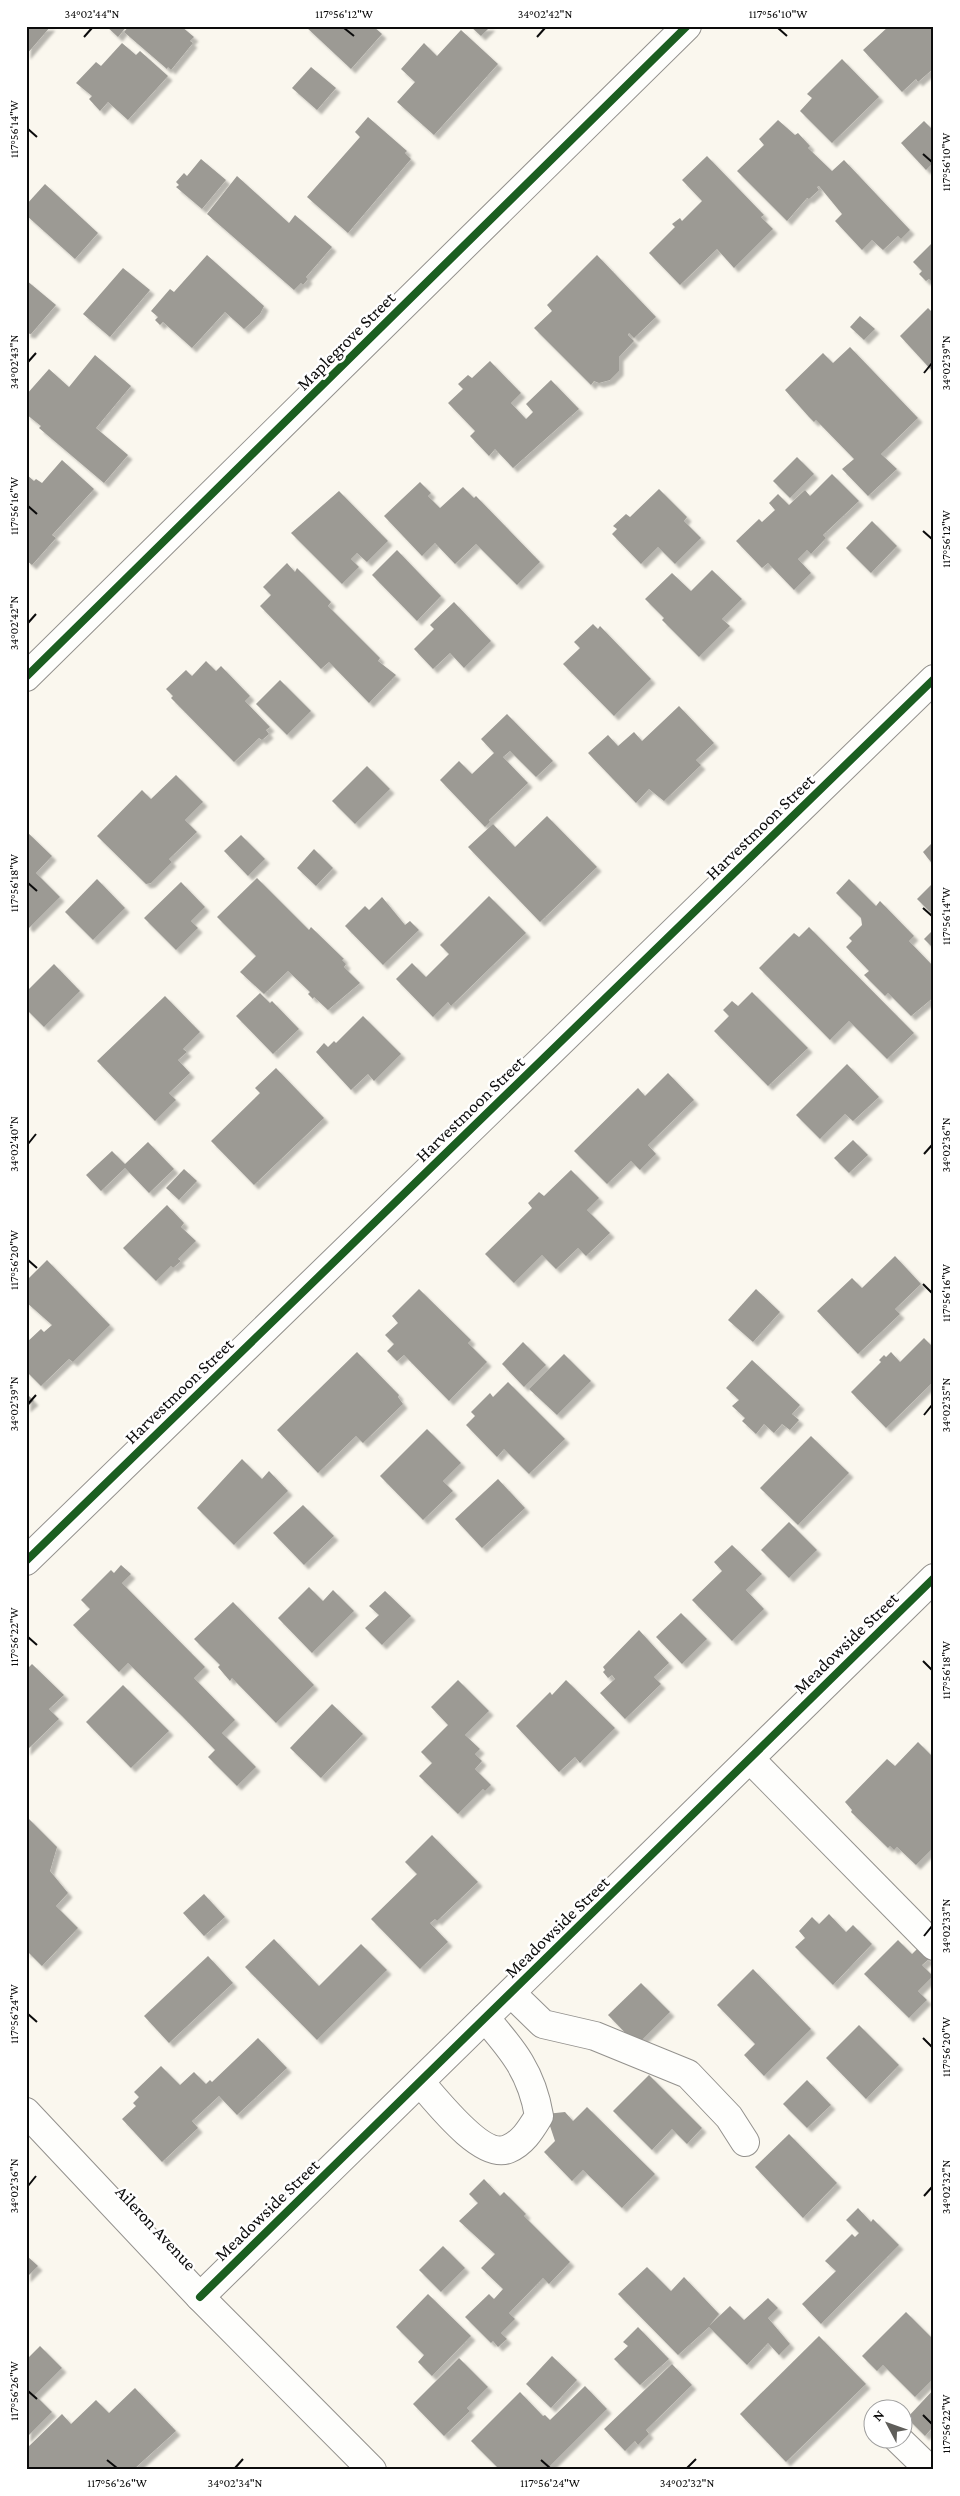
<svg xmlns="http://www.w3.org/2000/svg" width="960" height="2496" font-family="'Crimson Pro',serif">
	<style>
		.building { fill: #9c9a94; filter: url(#shadow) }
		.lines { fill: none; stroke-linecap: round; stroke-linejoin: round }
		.minor-casing { stroke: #93918d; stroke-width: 30 }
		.minor { stroke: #fefefc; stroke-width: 28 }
		.cycleway-casing { stroke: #fff; stroke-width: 11 }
		.cycleway { stroke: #1b5e20; stroke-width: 8 }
		.ticks { fill: none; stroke: #0b0b0b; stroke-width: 2 }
		.labels { text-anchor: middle; stroke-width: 5; stroke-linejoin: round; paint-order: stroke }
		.street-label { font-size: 18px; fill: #0b0b0b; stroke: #fff }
		.neatline { fill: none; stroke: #0b0b0b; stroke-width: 2 }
		.ticks-label { font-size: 12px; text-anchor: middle; fill: #0b0b0b }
	</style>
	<defs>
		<filter id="shadow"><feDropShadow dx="4.5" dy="4.5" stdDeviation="1" flood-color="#0004"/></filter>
	</defs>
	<rect width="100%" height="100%" fill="#faf7ee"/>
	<g class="building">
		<path d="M26,26H51L26,55Z"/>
		<path d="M106,26H127L118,37Z"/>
		<path d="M129,26H181L194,37L190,41L193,43L171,70L168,67L167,69L124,32Z"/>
		<path d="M305,26H373L382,34L351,69Z"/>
		<path d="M470,26H491L481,36Z"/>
		<path d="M889,26H934V68L918,82L916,79L902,92L863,50Z"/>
		<path d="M461,30L498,64L434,135L397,102L415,82L401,69L424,43L437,56Z"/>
		<path d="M122,43L136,55L140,51L168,76L128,120L108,102L100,111L89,99L92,96L76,83L96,62L101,66Z"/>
		<path d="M842,59L879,97L832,143L800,111L812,98L807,94Z"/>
		<path d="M311,67L336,88L317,110L292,88Z"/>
		<path d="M368,117L407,151L405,153L411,159L348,233L307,197L360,137L355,132Z"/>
		<path d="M778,120L795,135L798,133L810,146L808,148L832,171L844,160L910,230L901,239L898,236L883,250L872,240L862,250L835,221L842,214L819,186L817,187L819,190L809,199L807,198L787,221L737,171L764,145L759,139Z"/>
		<path d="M924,121L934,131V162L926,170L901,143Z"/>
		<path d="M707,156L764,215L761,217L773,229L734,268L717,249L680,285L649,253L675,227L672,224L680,218L682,221L702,201L682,180Z"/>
		<path d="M201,159L226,180L202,209L176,187L179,185L176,182L184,173L187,176Z"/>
		<path d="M237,176L289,223L295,215L332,247L306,277L308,279L303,285L301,283L294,290L207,214Z"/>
		<path d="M45,184L98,233L75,259L26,215V205Z"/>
		<path d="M934,241V284L929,279L926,281L919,274L922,271L913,262Z"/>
		<path d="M207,255L264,306L260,314L244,329L225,312L192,348L163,322L160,325L155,320L158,317L151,311L170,289L174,292Z"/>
		<path d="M597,255L656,317L634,338L629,333L628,335L634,341L619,357V371L610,380L599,383L594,381L591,385L534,328L552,311L547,305Z"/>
		<path d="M123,268L150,290L110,337L83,314Z"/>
		<path d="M26,280L56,305L31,334L26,333Z"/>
		<path d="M928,308L934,314V373L900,336Z"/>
		<path d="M860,316L875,329L864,340L850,327Z"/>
		<path d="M850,347L918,418L881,454L897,469L868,496L842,469L854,459L816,420L814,422L809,417L785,390L823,353L833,363Z"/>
		<path d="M95,355L131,386L96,428L128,455L104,483L39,428L41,426L26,414V395L49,369L69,387Z"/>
		<path d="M490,361L521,393L511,403L526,419L533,412L526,404L551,380L579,409L513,468L495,449L489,456L470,436L475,431L448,403L463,389L458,384L468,375L472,378Z"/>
		<path d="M797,457L814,474L790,498L773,481Z"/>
		<path d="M62,460L94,489L52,535L56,538L32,565L26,560V474L34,481L36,479L42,483Z"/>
		<path d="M832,474L859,501L823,535L826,538L811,554L807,550L798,559L811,573L794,590L768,563L762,568L736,541L759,519L762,522L775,510L769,503L778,494L789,505L805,490L810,496Z"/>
		<path d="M420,482L431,493L428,496L440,508L463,487L474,498L476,496L540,562L517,585L476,544L455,564L435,543L422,556L384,516Z"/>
		<path d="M659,489L687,517L684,521L701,538L675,564L658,547L641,564L612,534L617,529L613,526L626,514L630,517Z"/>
		<path d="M339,491L388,541L367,562L357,553L351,559L359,567L342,584L291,533Z"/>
		<path d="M872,521L897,546L871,573L846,548Z"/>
		<path d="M397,550L441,596L417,621L372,575Z"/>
		<path d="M287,563L295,572L297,568L331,602L328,606L380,658L378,661L396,675L369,703L329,662L321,669L260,606L271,595L263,587Z"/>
		<path d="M712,570L742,599L722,619L730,626L699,657L662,620L664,618L645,599L672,573L691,591Z"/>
		<path d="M454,602L491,641L464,668L450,653L433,669L414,649L434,629L430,625Z"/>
		<path d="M593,624L598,629L600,626L651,679L614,716L563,664L580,648L574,642Z"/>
		<path d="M206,661L216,671L221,666L250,696L245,701L270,727L266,730L269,734L262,740L259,738L234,762L171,698L173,696L166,689L186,670L192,676Z"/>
		<path d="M280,680L311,711L287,735L256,704Z"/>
		<path d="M679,706L714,743L696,760L701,765L664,801L649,789L636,803L588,753L608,735L618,746L634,732L642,741Z"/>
		<path d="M507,714L553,761L536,777L510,751L503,757L528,783L489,820L490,822L485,827L440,780L459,761L472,774L494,753L481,739Z"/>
		<path d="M367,766L390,789L355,824L332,801Z"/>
		<path d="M176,775L203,802L185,820L197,832L169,859L172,862L151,883L146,884L97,836L142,790L151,799Z"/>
		<path d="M547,816L597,867L540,922L468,847L493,824L515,847Z"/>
		<path d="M26,831L52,856L36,873L60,897L29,928L26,925Z"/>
		<path d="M241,835L265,859L248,876L224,851Z"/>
		<path d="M934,841V866L923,852Z"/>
		<path d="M314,849L333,868L316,886L297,868Z"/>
		<path d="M257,878L309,930L311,927L344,959L342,960L346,964L344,967L360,983L328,1010L314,997L313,999L308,994L310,992L288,971L264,994L240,972L256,956L217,917Z"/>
		<path d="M97,879L125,908L93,940L65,912Z"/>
		<path d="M849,879L876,906L880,901L914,936L909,941L934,967V997L911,1016L888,993L885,996L864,975L869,971L846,947L852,941L849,938L862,925L861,918L836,893Z"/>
		<path d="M181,882L205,907L191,921L198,928L176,950L144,918Z"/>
		<path d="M934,882V916L917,899Z"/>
		<path d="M489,896L526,933L451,1006L448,1002L433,1017L396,979L412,963L426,977L449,954L440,945Z"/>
		<path d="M382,897L405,925L410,921L419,930L383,965L345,926L365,906L369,910Z"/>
		<path d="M809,927L914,1033L887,1059L849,1021L830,1040L759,968L794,933L799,937Z"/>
		<path d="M934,929V949L924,939Z"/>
		<path d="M54,964L80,991L44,1027L26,1009V992Z"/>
		<path d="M752,992L808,1048L768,1086L714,1031L729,1016L723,1010L732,1001L738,1006Z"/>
		<path d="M260,993L270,1003L272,1001L299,1029L273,1054L236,1016Z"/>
		<path d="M165,996L200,1032L183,1049L187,1052L178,1060L190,1073L169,1093L176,1100L155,1121L97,1061Z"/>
		<path d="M363,1016L401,1054L374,1081L368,1074L351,1090L316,1052L324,1043L328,1047L334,1041L336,1043Z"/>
		<path d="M847,1064L879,1097L853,1121L845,1114L820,1139L796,1115Z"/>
		<path d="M276,1068L324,1118L254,1185L211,1141L260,1093L255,1088Z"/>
		<path d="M668,1073L694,1100L648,1145L656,1154L640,1170L631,1161L607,1184L574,1151L638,1088L645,1096Z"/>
		<path d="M853,1140L868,1155L849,1173L834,1158Z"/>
		<path d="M148,1142L174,1169L149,1193L125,1168L101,1191L86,1175L112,1151L125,1164Z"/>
		<path d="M184,1169L197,1181L179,1200L166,1188Z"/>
		<path d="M571,1170L599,1198L587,1210L610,1233L586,1256L578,1248L556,1269L542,1255L514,1283L485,1254L532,1208L528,1203L539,1192L544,1196Z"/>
		<path d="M167,1205L184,1223L181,1227L196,1241L178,1259L181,1261L173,1268L171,1266L156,1281L123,1248Z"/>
		<path d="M895,1256L921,1284L895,1309L900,1314L858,1354L817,1311L852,1278L862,1288Z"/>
		<path d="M47,1260L110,1325L73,1362L69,1359L41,1386L26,1371V1343L41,1329L44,1332L52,1325L26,1302V1281Z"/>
		<path d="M419,1289L471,1340L468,1343L487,1362L449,1401L404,1355L397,1361L387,1351L394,1344L385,1335L398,1323L392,1316Z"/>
		<path d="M756,1289L780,1312L753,1342L728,1320Z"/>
		<path d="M924,1338L934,1348V1381L886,1428L851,1392L881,1362L879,1360L884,1355L886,1357L891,1352L900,1362Z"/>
		<path d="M523,1342L546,1365L524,1387L502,1364Z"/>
		<path d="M357,1352L399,1395L398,1397L403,1404L363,1443L356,1436L318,1473L277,1430Z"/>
		<path d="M564,1354L591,1381L557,1415L529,1389Z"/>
		<path d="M752,1360L800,1405L792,1414L799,1420L790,1430L782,1424L774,1433L764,1424L756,1434L742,1421L745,1418L732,1406L739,1400L726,1388Z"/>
		<path d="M508,1382L565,1439L529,1474L504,1449L497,1457L466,1425L475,1416L471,1412L490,1393L493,1397Z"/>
		<path d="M26,1393L34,1401L26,1408Z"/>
		<path d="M427,1429L461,1463L443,1481L453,1491L423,1520L380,1476Z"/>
		<path d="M811,1436L849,1473L798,1525L760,1488Z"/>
		<path d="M242,1459L262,1479L269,1471L288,1491L234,1545L197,1508Z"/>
		<path d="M498,1479L525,1508L482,1548L455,1519Z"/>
		<path d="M303,1505L334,1536L304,1565L273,1533Z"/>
		<path d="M789,1522L817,1550L789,1578L761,1550Z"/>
		<path d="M732,1545L762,1574L746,1590L764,1609L732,1641L692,1600L722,1571L714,1562Z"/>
		<path d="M121,1565L131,1574L122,1583L205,1667L194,1678L235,1720L222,1733L256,1767L237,1786L208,1757L215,1750L182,1716L128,1663L119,1672L73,1625L90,1609L81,1600L111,1570L114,1573Z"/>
		<path d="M309,1587L323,1601L333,1590L354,1611L312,1653L278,1618Z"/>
		<path d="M385,1591L411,1616L382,1645L365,1628L379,1615L369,1606Z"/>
		<path d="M233,1602L314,1685L276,1723L232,1678L230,1681L218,1667L220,1665L194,1639Z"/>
		<path d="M681,1613L707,1639L682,1664L656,1637Z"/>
		<path d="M639,1630L669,1663L654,1677L661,1684L625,1719L600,1693L615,1679L612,1675L608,1678L603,1672L605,1670L603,1667Z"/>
		<path d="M32,1664L64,1695L49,1709L59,1719L26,1751V1670Z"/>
		<path d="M458,1680L489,1711L465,1735L480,1749L475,1754L482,1761L475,1769L491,1785L485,1791L483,1789L458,1814L419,1776L432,1763L421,1752L448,1725L431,1707Z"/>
		<path d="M566,1680L615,1728L580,1763L575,1757L559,1772L516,1726L550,1692L552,1695Z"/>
		<path d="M123,1685L169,1731L131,1768L86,1722Z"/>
		<path d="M332,1704L363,1734L321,1778L290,1748Z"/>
		<path d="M918,1742L934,1758V1847L916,1865L897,1847L894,1850L890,1846L888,1848L851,1812L852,1810L845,1802L887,1759L895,1766Z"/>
		<path d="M27,1817L57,1847L50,1871L68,1893L56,1906L78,1928L42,1966L28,1952L26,1953Z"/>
		<path d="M432,1835L478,1882L437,1921L435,1919L430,1923L448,1942L420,1969L371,1919L417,1874L405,1862Z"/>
		<path d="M204,1894L225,1917L204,1936L183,1913Z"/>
		<path d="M829,1914L846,1932L853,1925L872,1944L833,1985L795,1947L805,1938L799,1931L812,1917L819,1924Z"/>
		<path d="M274,1939L319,1986L361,1944L387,1970L317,2040L245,1967Z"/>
		<path d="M898,1940L912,1954L918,1948L929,1959L922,1965L933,1976L918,1991L927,2000L909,2018L864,1974Z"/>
		<path d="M208,1956L233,1983L169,2043L144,2016Z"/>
		<path d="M753,1969L811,2029L764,2076L744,2055L755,2044L717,2005Z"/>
		<path d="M641,1983L670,2012L637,2045L608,2015Z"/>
		<path d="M859,2025L899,2065L866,2099L826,2058Z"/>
		<path d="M258,2038L287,2068L237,2115L219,2096L192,2121L198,2128L162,2162L122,2119L136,2106L133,2103L139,2097L134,2092L161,2066L180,2085L194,2072L206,2084L210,2080L212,2082Z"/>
		<path d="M649,2075L702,2128L687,2144L672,2129L652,2150L613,2111Z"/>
		<path d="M807,2080L831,2105L807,2128L783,2104Z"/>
		<path d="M587,2107L655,2174L622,2208L583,2170L572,2181L544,2152L555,2141L546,2114L565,2112L573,2121Z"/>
		<path d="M789,2134L837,2183L803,2218L755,2167Z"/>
		<path d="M484,2179L500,2196L504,2192L526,2214L524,2216L570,2262L549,2284L543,2278L509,2313L515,2319L501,2333L507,2339L498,2347L493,2341L491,2343L465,2317L489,2294L494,2299L503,2289L481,2268L495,2254L459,2221L478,2203L469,2194Z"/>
		<path d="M858,2208L871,2222L873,2219L899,2245L821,2324L802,2304L836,2271L825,2261L852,2234L855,2237L859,2233L846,2220Z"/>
		<path d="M443,2246L465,2268L441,2292L419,2270Z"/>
		<path d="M26,2255L38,2266L26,2278Z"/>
		<path d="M647,2267L671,2291L684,2277L719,2314L709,2326L730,2306L744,2320L768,2298L778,2308L768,2318L790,2344L779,2355L768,2343L747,2365L709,2327L678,2355L618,2294Z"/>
		<path d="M428,2294L471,2336L432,2376L418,2362L424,2355L396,2327Z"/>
		<path d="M906,2312L934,2340V2378L915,2397L883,2365L877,2371L862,2356Z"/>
		<path d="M638,2327L669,2359L640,2385L614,2359L628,2346L623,2342Z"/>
		<path d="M819,2336L866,2384L786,2462L740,2414Z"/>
		<path d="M40,2346L62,2368L35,2395L52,2412L26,2438V2360Z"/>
		<path d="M552,2356L577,2380L551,2408L526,2384Z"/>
		<path d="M459,2358L488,2387L467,2408L470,2411L444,2436L413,2404Z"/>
		<path d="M672,2364L692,2385L646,2430L649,2434L638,2445L635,2441L625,2451L604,2429Z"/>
		<path d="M585,2386L607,2409L546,2470H500L471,2441L520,2392L543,2416L545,2415L550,2420Z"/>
		<path d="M135,2388L176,2431L133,2470H26V2449L62,2414L71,2424L96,2400L109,2413Z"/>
		<path d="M934,2389V2429L932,2428L925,2436L907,2418Z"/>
	</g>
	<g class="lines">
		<defs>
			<g id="minor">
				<path d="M26,677L687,26"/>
				<path d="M26,1561L934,679"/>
				<path d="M750,1759L934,1946"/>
				<path d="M511,1993L543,2024L595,2036L688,2074L729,2117L745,2142"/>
				<path d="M420,2082C436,2100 482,2160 508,2149C523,2143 531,2129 539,2116C532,2073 513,2050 485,2018"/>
				<path d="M26,2112L200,2297L372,2470"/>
				<path d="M200,2297L934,1578"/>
				<path d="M897,2438L930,2470"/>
			</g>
		</defs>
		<use href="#minor" class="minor-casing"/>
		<use href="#minor" class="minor"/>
		<defs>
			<g id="cycleway">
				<path d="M26,677L687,26"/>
				<path d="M26,1561L934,679"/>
				<path d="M200,2297L934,1578"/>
			</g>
		</defs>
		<use href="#cycleway" class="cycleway-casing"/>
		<use href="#cycleway" class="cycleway"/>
	</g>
	<path class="ticks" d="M344,28L354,36M778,28L787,36M84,37L92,28M537,37L545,28M28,129L37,137M923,154L932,162M28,362L36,353M924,373L932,363M28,506L37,514M923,531L932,539M28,623L36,614M28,883L37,891M923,908L932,916M28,1144L36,1134M924,1154L932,1145M28,1260L37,1268M923,1284L932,1293M28,1404L36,1395M924,1415L932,1405M28,1637L37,1645M923,1661L932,1670M924,1936L932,1926M28,2014L37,2022M923,2038L932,2047M28,2186L36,2176M924,2196L932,2187M28,2391L37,2399M923,2415L932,2424M107,2460L117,2468M541,2460L550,2468M235,2468L243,2459M687,2468L696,2459"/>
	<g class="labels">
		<g class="street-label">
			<text transform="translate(346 341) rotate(-45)" y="6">Maplegrove Street</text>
			<text transform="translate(760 827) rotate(-44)" y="6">Harvestmoon Street</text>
			<text transform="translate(470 1109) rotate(-44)" y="6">Harvestmoon Street</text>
			<text transform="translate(179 1391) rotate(-44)" y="6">Harvestmoon Street</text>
			<text transform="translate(846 1643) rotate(-44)" y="6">Meadowside Street</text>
			<text transform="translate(557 1927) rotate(-44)" y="6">Meadowside Street</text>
			<text transform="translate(267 2210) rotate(-44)" y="6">Meadowside Street</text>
			<text transform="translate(156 2228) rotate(47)" y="6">Aileron Avenue</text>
		</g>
	</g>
	<rect width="960" height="2496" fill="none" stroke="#ffffff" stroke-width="55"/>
	<g transform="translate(888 2424) rotate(311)"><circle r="24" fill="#ffffff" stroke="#9d9d9d"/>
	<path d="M0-4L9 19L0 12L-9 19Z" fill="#5f5e5a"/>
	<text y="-8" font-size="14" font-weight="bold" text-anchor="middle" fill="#0b0b0b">N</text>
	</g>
	<rect x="28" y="28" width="904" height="2440" class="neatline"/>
	<g class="ticks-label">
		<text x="92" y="18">34°02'44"N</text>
		<text x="344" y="18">117°56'12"W</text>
		<text x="545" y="18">34°02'42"N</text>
		<text x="778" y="18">117°56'10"W</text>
		<text transform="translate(14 129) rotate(-90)" y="4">117°56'14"W</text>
		<text transform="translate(946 162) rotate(-90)" y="4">117°56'10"W</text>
		<text transform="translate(14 362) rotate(-90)" y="4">34°02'43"N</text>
		<text transform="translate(946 363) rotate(-90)" y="4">34°02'39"N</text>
		<text transform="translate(14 506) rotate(-90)" y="4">117°56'16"W</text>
		<text transform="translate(946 539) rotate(-90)" y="4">117°56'12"W</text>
		<text transform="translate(14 623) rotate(-90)" y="4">34°02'42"N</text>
		<text transform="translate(14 883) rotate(-90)" y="4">117°56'18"W</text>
		<text transform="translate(946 916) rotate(-90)" y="4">117°56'14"W</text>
		<text transform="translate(14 1144) rotate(-90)" y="4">34°02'40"N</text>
		<text transform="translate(946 1145) rotate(-90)" y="4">34°02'36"N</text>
		<text transform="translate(14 1260) rotate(-90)" y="4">117°56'20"W</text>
		<text transform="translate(946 1293) rotate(-90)" y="4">117°56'16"W</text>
		<text transform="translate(14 1404) rotate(-90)" y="4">34°02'39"N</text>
		<text transform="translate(946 1405) rotate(-90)" y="4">34°02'35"N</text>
		<text transform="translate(14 1637) rotate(-90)" y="4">117°56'22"W</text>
		<text transform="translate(946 1670) rotate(-90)" y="4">117°56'18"W</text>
		<text transform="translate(946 1926) rotate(-90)" y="4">34°02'33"N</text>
		<text transform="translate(14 2014) rotate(-90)" y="4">117°56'24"W</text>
		<text transform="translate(946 2047) rotate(-90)" y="4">117°56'20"W</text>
		<text transform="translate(14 2186) rotate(-90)" y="4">34°02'36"N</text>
		<text transform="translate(946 2187) rotate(-90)" y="4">34°02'32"N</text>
		<text transform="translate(14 2391) rotate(-90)" y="4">117°56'26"W</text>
		<text transform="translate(946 2424) rotate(-90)" y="4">117°56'22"W</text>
		<text x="117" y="2487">117°56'26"W</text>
		<text x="235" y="2487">34°02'34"N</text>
		<text x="550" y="2487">117°56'24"W</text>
		<text x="687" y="2487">34°02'32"N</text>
	</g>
</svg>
